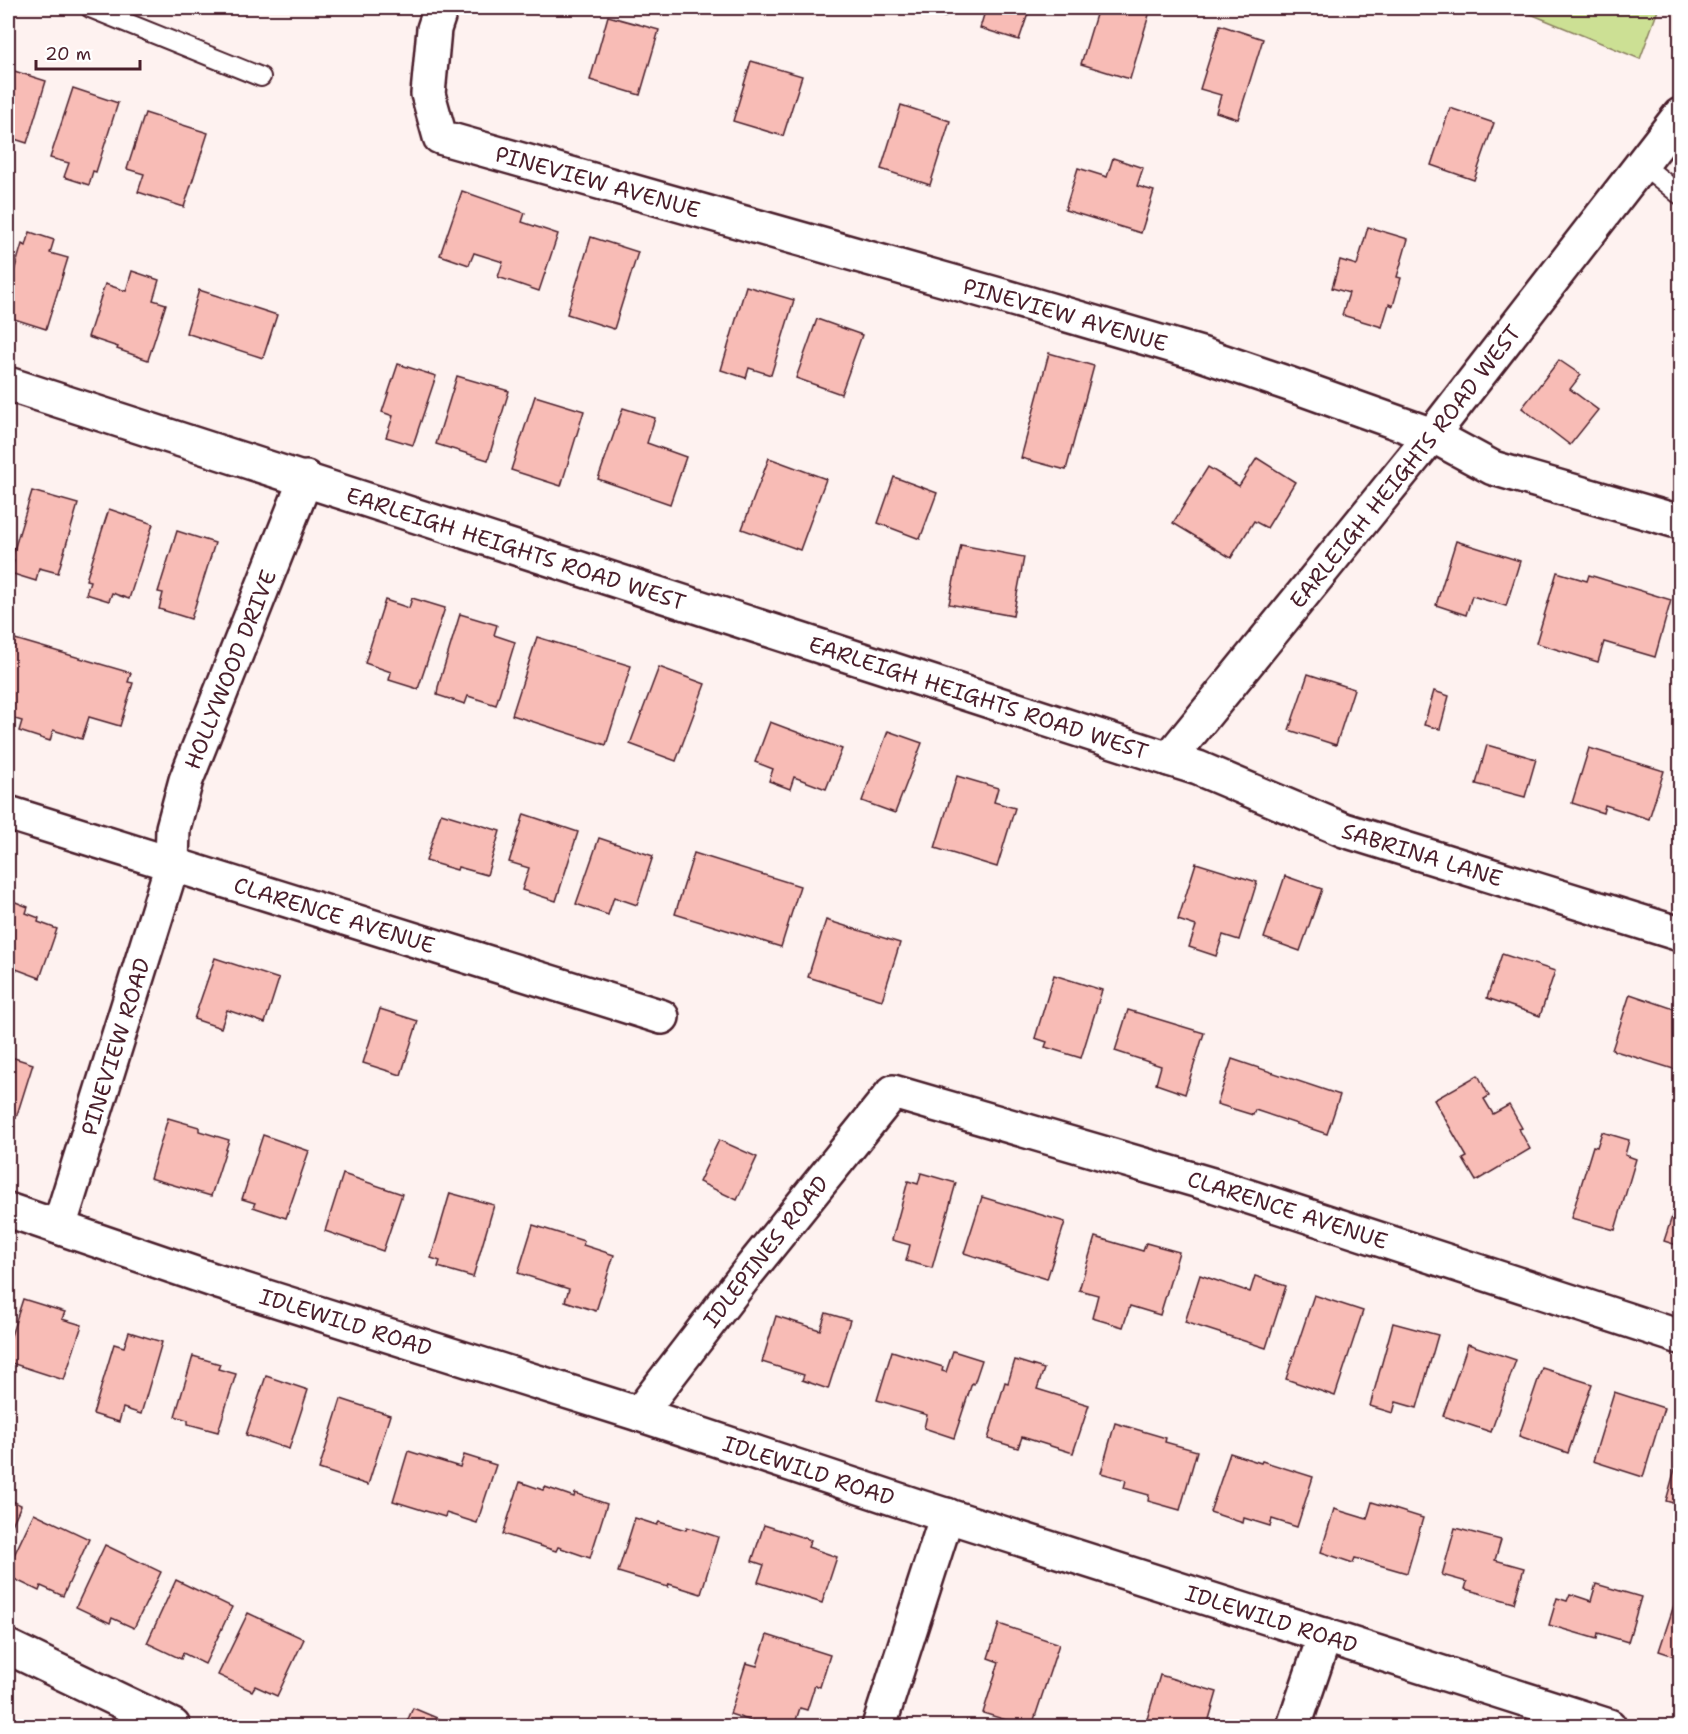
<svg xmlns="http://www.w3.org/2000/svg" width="1688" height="1734" font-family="'Shantell Sans',sans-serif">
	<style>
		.green { fill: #cce094; stroke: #8b8060; stroke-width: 1.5 }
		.building { fill: #f8bcb6; stroke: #4a1f2b; stroke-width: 1.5 }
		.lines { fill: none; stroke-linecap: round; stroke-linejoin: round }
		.service-casing { stroke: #4a1f2b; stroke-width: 22 }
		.minor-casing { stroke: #4a1f2b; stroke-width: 38 }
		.tertiary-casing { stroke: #4a1f2b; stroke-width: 38 }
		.service { stroke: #fff; stroke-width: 18 }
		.minor { stroke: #fff; stroke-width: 33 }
		.tertiary { stroke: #fff; stroke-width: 33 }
		.labels { text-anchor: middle; stroke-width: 4.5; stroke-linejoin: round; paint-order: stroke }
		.street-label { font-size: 22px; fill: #4a1f2b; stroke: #fff }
	</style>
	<rect width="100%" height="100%" fill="#fef2f0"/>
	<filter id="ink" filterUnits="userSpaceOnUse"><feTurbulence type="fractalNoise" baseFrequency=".0167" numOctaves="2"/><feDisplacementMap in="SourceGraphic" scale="12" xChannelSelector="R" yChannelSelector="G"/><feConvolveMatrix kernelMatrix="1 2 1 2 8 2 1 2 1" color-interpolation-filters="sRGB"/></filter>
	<g filter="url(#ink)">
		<path class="green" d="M1516,8H1657L1658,10L1640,59Z"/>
		<g class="building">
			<path d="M915,8H948L945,17Z"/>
			<path d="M986,8H1030L1019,40L980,28Z"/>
			<path d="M1098,8H1151L1130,79L1081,64Z"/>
			<path d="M608,16L659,30L640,95L590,80Z"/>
			<path d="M1220,25L1263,39L1238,119L1216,112L1221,95L1200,89Z"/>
			<path d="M751,61L802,76L783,136L733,121Z"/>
			<path d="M8,69L46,81L27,143L8,137Z"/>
			<path d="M73,88L118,103L96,172L93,171L89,185L64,177L69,163L50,158Z"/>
			<path d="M901,105L950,121L930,185L881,169Z"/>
			<path d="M1450,108L1494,123L1474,180L1431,165Z"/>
			<path d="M145,113L208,133L184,207L138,192L144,174L127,169Z"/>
			<path d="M1113,158L1143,168L1137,186L1154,191L1141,233L1065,210L1078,168L1107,177Z"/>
			<path d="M462,191L525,213L522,222L558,234L539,291L498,277L503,262L474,253L469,265L440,255Z"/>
			<path d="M1368,227L1408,239L1397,277L1401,278L1393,306L1389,304L1382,327L1342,315L1349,293L1332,288L1340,260L1357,265Z"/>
			<path d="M30,232L54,240L50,253L68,258L46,329L8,317V292L22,244L26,246Z"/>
			<path d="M591,237L638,252L614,329L567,314Z"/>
			<path d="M132,271L159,280L153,300L166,304L148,360L117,349L118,347L88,337L105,284L126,291Z"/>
			<path d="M746,286L794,300L771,375L749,368L746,378L721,370Z"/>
			<path d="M199,290L277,315L263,358L186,333Z"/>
			<path d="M817,319L862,335L841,394L796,378Z"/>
			<path d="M1049,353L1094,366L1066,470L1021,458Z"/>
			<path d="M1559,360L1581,375L1570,389L1598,410L1570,445L1522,408Z"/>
			<path d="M398,364L436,376L413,445L386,437L393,416L382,412Z"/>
			<path d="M457,376L509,391L488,460L436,444Z"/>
			<path d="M535,396L584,411L561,486L511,470Z"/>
			<path d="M623,408L655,418L647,443L686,457L670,504L598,479Z"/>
			<path d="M769,458L826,479L800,550L742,529Z"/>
			<path d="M1257,458L1295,482L1267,528L1254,521L1231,558L1173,523L1208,467L1239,486Z"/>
			<path d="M894,477L937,493L920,539L878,523Z"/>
			<path d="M32,491L78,504L58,573L39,568L36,581L10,573L14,561L11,560Z"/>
			<path d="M109,509L153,524L129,599L112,593L109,601L86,594L90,581L86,580Z"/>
			<path d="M177,531L215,543L191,619L159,609L163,593L158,592Z"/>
			<path d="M1456,541L1520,561L1506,606L1472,596L1466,615L1436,605Z"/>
			<path d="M961,545L1024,557L1013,616L949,604Z"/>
			<path d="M1557,572L1587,581L1589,575L1671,600L1655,657L1604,642L1598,662L1536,643Z"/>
			<path d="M412,598L445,608L418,689L389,680L391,672L365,663L385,600L409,608Z"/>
			<path d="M460,614L497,625L494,635L515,642L496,705L468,696L465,704L437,695L438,687Z"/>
			<path d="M537,637L631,666L606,745L512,715Z"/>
			<path d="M15,639L131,673L128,682L133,683L120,726L89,717L82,739L53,730L50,741L19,731L22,721L8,717V663Z"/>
			<path d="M659,667L705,684L676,761L630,744Z"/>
			<path d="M1308,674L1354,689L1336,745L1289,730Z"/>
			<path d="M1434,691L1449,696L1440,729L1424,725Z"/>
			<path d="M770,722L842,749L826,789L794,777L790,789L769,781L773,769L755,762Z"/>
			<path d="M888,731L922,743L895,813L862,801Z"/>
			<path d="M1487,745L1536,759L1525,797L1476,784Z"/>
			<path d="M1589,748L1664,771L1649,819L1605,805L1603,813L1572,803Z"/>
			<path d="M957,776L998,788L994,802L1015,808L997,867L935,848Z"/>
			<path d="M441,813L500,831L487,875L458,867L457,870L426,861Z"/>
			<path d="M524,814L578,832L556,901L522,890L529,868L509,862Z"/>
			<path d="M1680,815V840L1674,838Z"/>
			<path d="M599,838L653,856L637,905L614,897L608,915L576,904Z"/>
			<path d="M694,853L800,886L781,947L675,914Z"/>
			<path d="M1196,863L1257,882L1239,940L1223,935L1216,956L1189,947L1196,926L1178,920Z"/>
			<path d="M1285,876L1322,889L1300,951L1264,938Z"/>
			<path d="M8,899L28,907L26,913L39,918L38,922L57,929L40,978L8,966Z"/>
			<path d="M826,920L900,943L882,1000L808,977Z"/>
			<path d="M1502,954L1555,971L1540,1016L1487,998Z"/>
			<path d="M215,958L279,979L265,1023L227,1010L221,1028L194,1019Z"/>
			<path d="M1054,975L1102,990L1081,1058L1045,1047L1047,1042L1035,1038Z"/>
			<path d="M1630,994L1680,1011V1071L1612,1050Z"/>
			<path d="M380,1009L418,1021L401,1075L363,1063Z"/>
			<path d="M1128,1010L1204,1033L1185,1094L1156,1084L1161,1066L1115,1051Z"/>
			<path d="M8,1056L33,1064L16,1118L8,1115Z"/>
			<path d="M1232,1059L1340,1095L1327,1134L1255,1110L1253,1115L1217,1104Z"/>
			<path d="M1478,1075L1489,1096L1484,1099L1493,1114L1509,1105L1522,1128L1519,1129L1530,1149L1476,1181L1463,1159L1467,1157L1434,1100Z"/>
			<path d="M168,1118L199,1127V1131L229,1140L211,1196L150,1178Z"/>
			<path d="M1602,1132L1629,1140L1625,1155L1636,1159L1615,1230L1571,1218L1593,1146L1597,1147Z"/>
			<path d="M263,1135L309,1151L286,1218L253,1207L255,1203L242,1199Z"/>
			<path d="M719,1140L757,1157L737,1200L699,1182Z"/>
			<path d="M921,1173L956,1183L932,1268L906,1261L910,1245L892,1240L908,1181L918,1184Z"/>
			<path d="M343,1174L402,1194L383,1251L325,1231Z"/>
			<path d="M1680,1192V1246L1664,1241Z"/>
			<path d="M450,1193L494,1205L473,1277L438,1267L440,1261L431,1258Z"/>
			<path d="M982,1197L1065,1222L1047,1279L964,1253Z"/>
			<path d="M533,1225L584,1241L583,1245L614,1255L596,1311L565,1301L569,1289L518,1273Z"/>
			<path d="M1095,1237L1143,1251L1146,1243L1179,1252L1160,1315L1130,1306L1123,1327L1092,1318L1098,1295L1079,1290Z"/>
			<path d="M1200,1275L1250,1292L1255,1276L1286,1286L1266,1348L1185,1322Z"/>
			<path d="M1314,1295L1363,1311L1335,1396L1286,1379Z"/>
			<path d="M23,1299L65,1312L62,1319L82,1325L64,1380L8,1362V1345Z"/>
			<path d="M826,1313L850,1320L828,1389L802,1380L804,1375L762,1362L776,1316L820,1330Z"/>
			<path d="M1393,1323L1438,1335L1417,1408L1396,1402L1393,1413L1370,1406Z"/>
			<path d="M129,1332L162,1342L141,1414L123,1408L119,1422L93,1414L114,1344L124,1347Z"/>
			<path d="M1468,1344L1516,1360L1491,1432L1443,1416Z"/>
			<path d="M892,1351L943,1367L942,1371L946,1372L953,1351L982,1360L974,1384L972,1383L954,1438L924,1428L927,1415L877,1400Z"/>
			<path d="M193,1356L220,1364L218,1369L236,1374L218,1432L188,1424V1420L175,1416Z"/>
			<path d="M1015,1360L1044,1369L1037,1389L1089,1405L1073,1453L1022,1437L1018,1448L988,1439L1005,1382L1008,1383Z"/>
			<path d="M1542,1368L1592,1384L1568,1453L1519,1436Z"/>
			<path d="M266,1376L308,1390L289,1449L246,1435Z"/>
			<path d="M1614,1392L1664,1408L1643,1477L1593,1461Z"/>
			<path d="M341,1399L390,1415L368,1485L319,1469Z"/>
			<path d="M1115,1423L1166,1438L1165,1442L1197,1451L1180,1510L1148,1501L1149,1495L1124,1488L1126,1480L1101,1473Z"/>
			<path d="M408,1451L460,1467L464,1455L496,1465L477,1523L446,1513L445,1517L393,1501Z"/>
			<path d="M1680,1451V1505L1666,1501Z"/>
			<path d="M1230,1453L1261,1463L1262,1461L1313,1477L1297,1527L1272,1519L1270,1526L1244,1518L1243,1523L1210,1512Z"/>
			<path d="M520,1482L543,1490L545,1487L574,1497L575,1493L607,1504L590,1558L558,1547L556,1551L503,1534Z"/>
			<path d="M8,1499L21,1505L8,1534Z"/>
			<path d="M1372,1502L1423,1518L1407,1573L1355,1558L1353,1563L1321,1552L1334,1509L1367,1519Z"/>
			<path d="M34,1513L89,1539L63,1596L41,1586L39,1591L8,1576V1568Z"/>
			<path d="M635,1518L657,1525L659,1522L686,1530L687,1527L718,1537L701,1594L669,1584L668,1587L618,1572Z"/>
			<path d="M764,1525L811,1540L808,1547L837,1557L822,1603L758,1582L764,1565L752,1561Z"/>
			<path d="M1455,1528L1501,1540L1495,1560L1524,1568L1514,1603L1465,1589L1467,1582L1442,1575Z"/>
			<path d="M105,1545L161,1572L134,1628L112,1618L110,1623L76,1607Z"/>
			<path d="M176,1580L232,1607L205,1664L183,1653L181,1659L147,1643Z"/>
			<path d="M1596,1584L1641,1597L1628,1642L1598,1633L1597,1639L1549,1625L1557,1598L1567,1601L1570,1594L1591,1601Z"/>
			<path d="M1677,1596L1680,1597V1658L1659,1651Z"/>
			<path d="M248,1613L304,1639L277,1696L255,1686L252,1691L218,1675Z"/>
			<path d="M999,1624L1059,1644L1032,1726H1026L983,1713L999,1662L988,1658Z"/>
			<path d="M767,1635L830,1655L820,1687L815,1685L807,1710L800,1708L794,1726H767L730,1714L746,1663L757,1666Z"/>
			<path d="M1160,1675L1217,1692L1207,1726L1193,1722L1192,1726H1145Z"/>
			<path d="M413,1708L456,1726H405Z"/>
			<path d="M389,1721L402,1726H387Z"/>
		</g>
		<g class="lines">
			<defs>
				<g id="service">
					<path d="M90,8L261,77"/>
					<path d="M1642,164L1680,195"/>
				</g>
				<g id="minor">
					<path id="s1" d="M441,8L434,29L428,94L440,137L1006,297L1201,354L1289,384L1432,435L1493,468L1680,522"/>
					<path id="s2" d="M8,384L1169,759L1198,768L1344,830L1680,934"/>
					<path id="s3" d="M8,813L662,1017"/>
					<path id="s4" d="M8,1210L219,1282L639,1414L920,1507L1609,1726"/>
					<path id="s5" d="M59,1227L172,865L173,828L186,780L306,478"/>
					<path id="s6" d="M639,1414L748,1272L893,1092L1216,1186L1680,1337"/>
					<path d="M8,1647L173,1726"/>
					<path d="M879,1726L947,1515"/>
					<path d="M1294,1726L1325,1635"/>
				</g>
				<g id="tertiary">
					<path id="s7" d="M1169,759L1432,435L1680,115"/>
				</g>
			</defs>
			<use href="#service" class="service-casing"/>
			<use href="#minor" class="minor-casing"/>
			<use href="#tertiary" class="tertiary-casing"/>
			<use href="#service" class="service"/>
			<use href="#minor" class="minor"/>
			<use href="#tertiary" class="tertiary"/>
		</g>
	</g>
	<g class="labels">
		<g class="street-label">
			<text dy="8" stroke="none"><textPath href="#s1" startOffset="296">PINEVIEW AVENUE</textPath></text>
			<text dy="8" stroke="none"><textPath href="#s1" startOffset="782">PINEVIEW AVENUE</textPath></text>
			<text dy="8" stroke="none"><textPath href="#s7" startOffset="376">EARLEIGH HEIGHTS ROAD WEST</textPath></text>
			<text dy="8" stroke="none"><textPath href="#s2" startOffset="534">EARLEIGH HEIGHTS ROAD WEST</textPath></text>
			<text dy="8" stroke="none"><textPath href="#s5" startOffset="585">HOLLYWOOD DRIVE</textPath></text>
			<text dy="8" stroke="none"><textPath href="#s2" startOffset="1020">EARLEIGH HEIGHTS ROAD WEST</textPath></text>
			<text dy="8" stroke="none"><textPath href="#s2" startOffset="1491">SABRINA LANE</textPath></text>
			<text dy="8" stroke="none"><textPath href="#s3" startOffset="342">CLARENCE AVENUE</textPath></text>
			<text dy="8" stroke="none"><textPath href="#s5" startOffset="189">PINEVIEW ROAD</textPath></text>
			<text dy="8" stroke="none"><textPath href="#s6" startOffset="822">CLARENCE AVENUE</textPath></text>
			<text dy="8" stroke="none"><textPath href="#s6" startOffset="206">IDLEPINES ROAD</textPath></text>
			<text dy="8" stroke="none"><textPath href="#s4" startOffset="356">IDLEWILD ROAD</textPath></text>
			<text dy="8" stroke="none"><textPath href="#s4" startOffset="842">IDLEWILD ROAD</textPath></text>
			<text dy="8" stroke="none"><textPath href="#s4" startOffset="1328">IDLEWILD ROAD</textPath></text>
		</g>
	</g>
	<rect width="1688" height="1734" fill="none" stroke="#fff" stroke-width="30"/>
	<rect x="15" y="15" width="1658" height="1704" fill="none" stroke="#4a1f2b" stroke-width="2" filter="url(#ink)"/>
	<path d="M36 60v9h104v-9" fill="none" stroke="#4a1f2b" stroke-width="3"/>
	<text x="45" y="60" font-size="18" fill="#4a1f2b" stroke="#ffffff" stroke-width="4.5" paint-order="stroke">20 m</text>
</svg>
